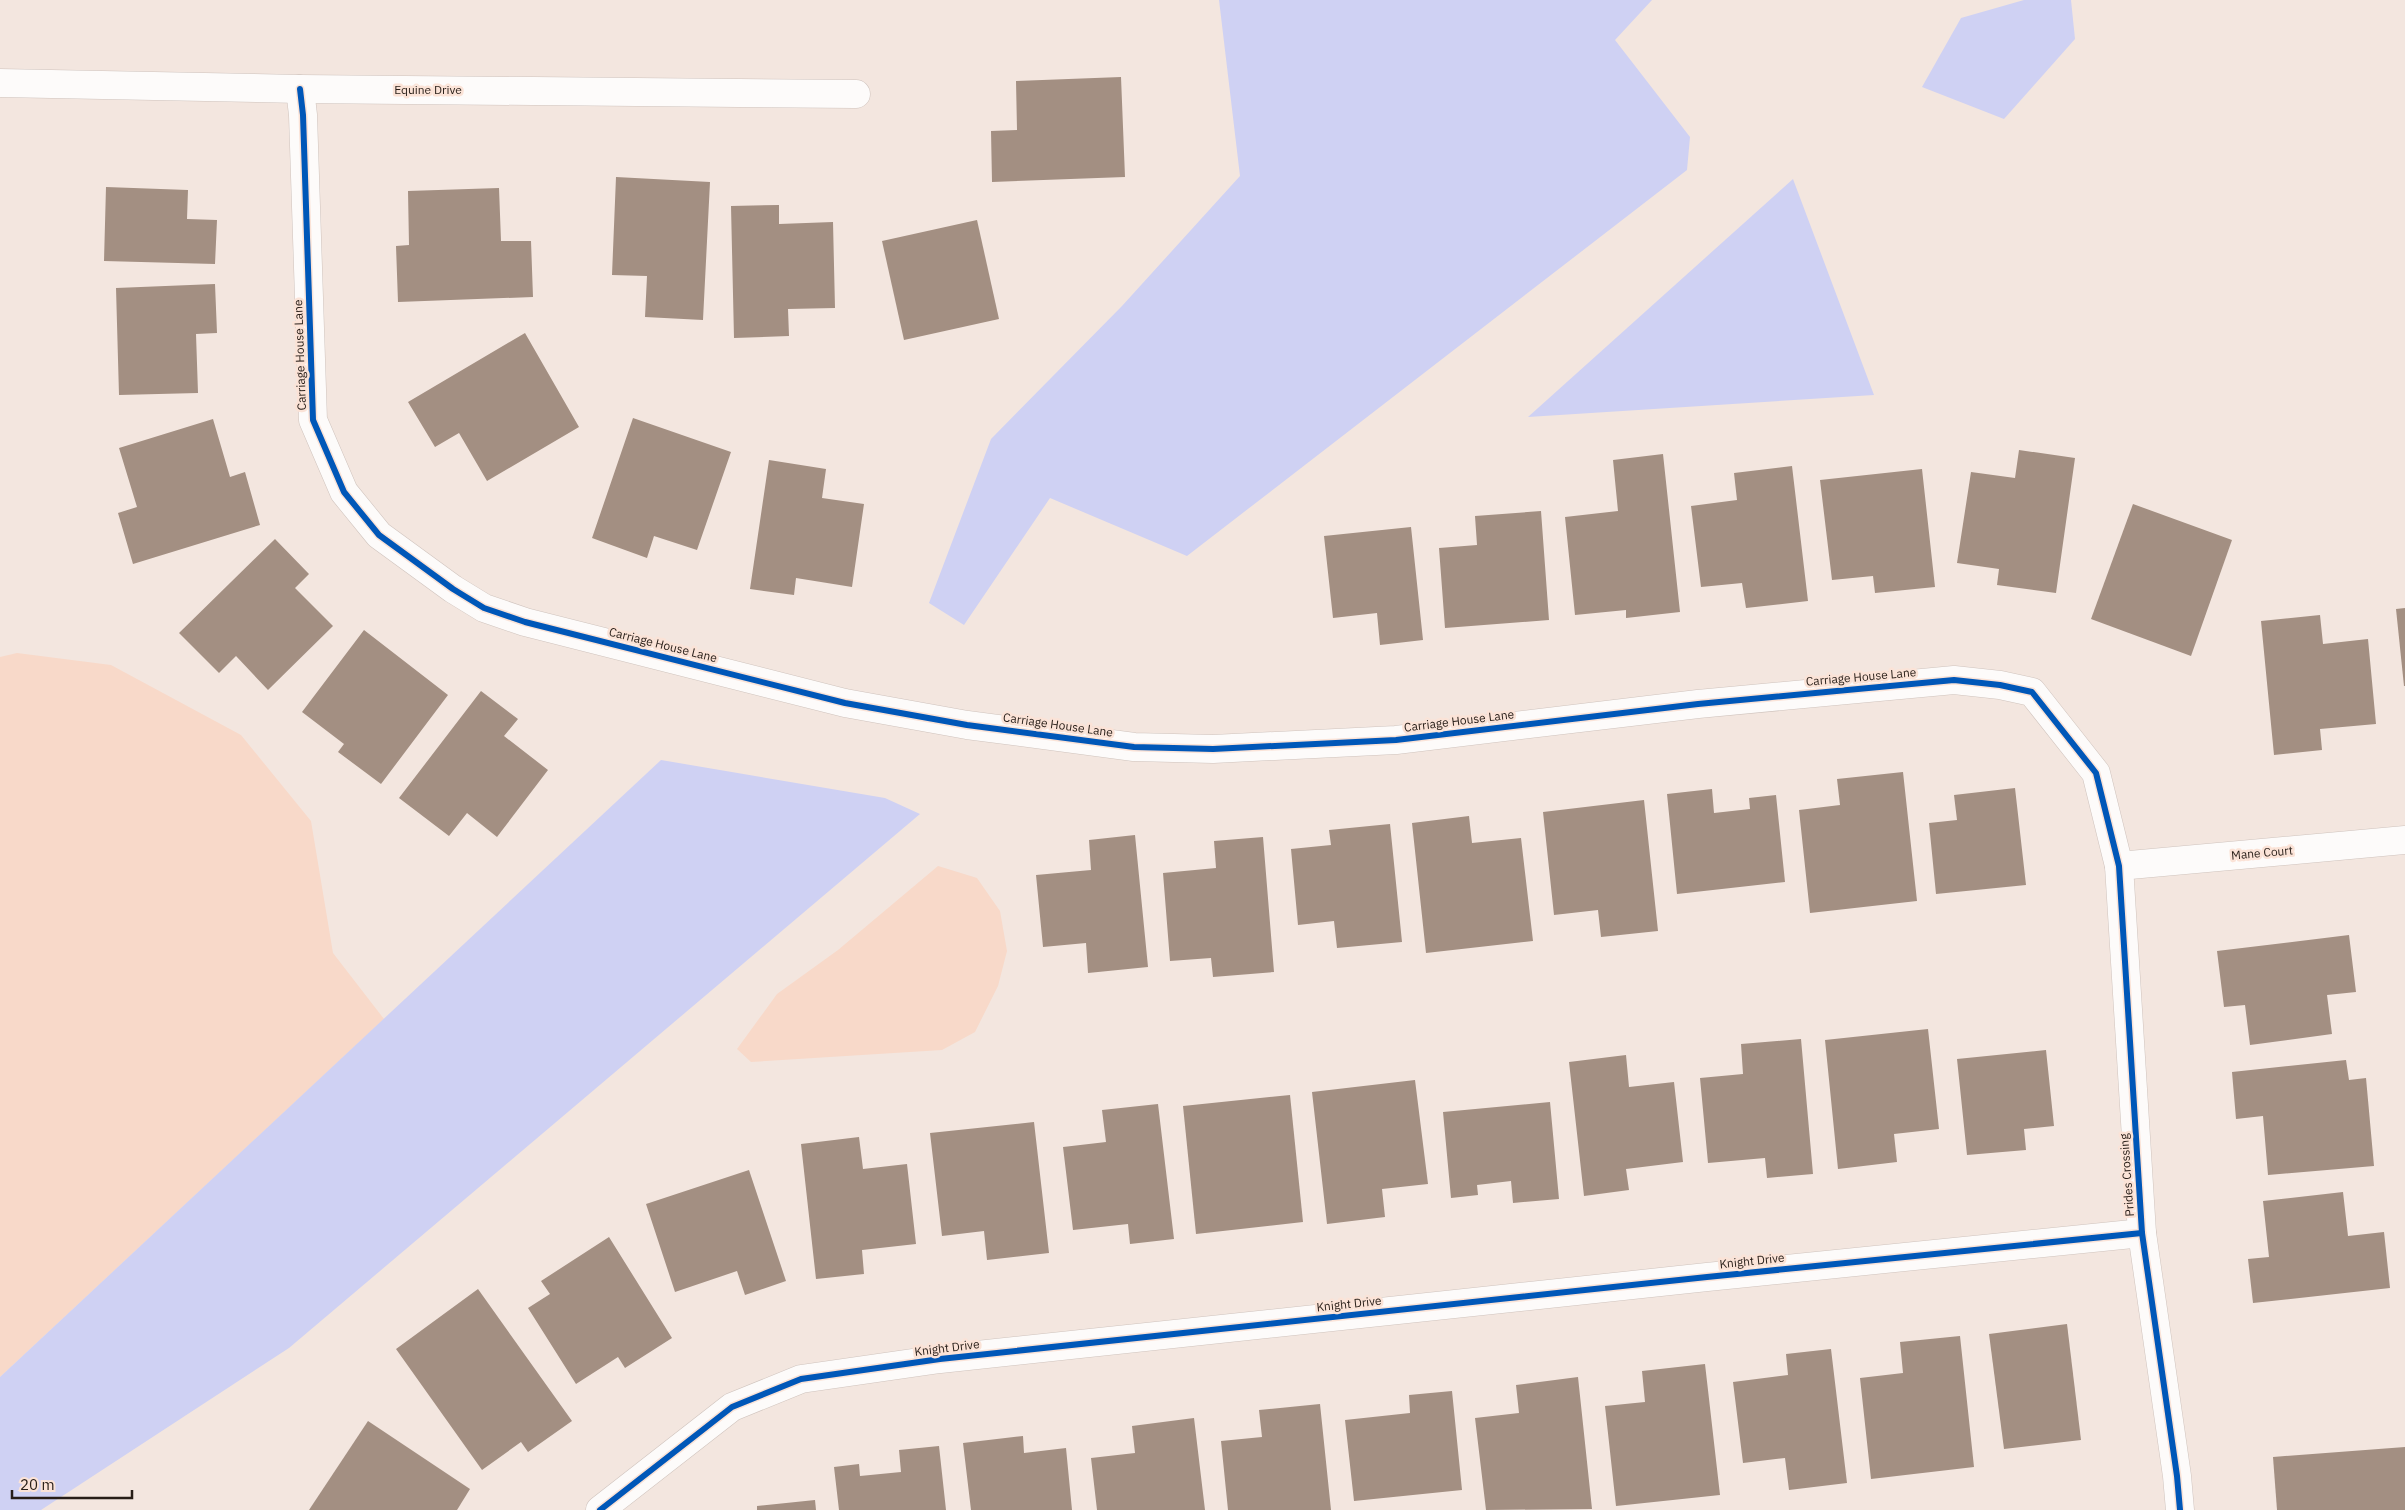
<svg xmlns="http://www.w3.org/2000/svg" width="2405" height="1510" font-family="'IBM Plex Sans',sans-serif">
	<style>
		.green { fill: #f8d9c9 }
		.water { fill: #cfd1f3 }
		.building { fill: #a38f82 }
		.lines { fill: none; stroke-linecap: round; stroke-linejoin: round }
		.minor-casing { stroke: #cfc3bd; stroke-width: 29 }
		.minor { stroke: #fdfbfa; stroke-width: 28 }
		.cycleway-casing { stroke: #fbe3d7; stroke-width: 9 }
		.cycleway { stroke: #0057b8; stroke-width: 6 }
		.labels { text-anchor: middle; stroke-width: 5; stroke-linejoin: round; paint-order: stroke }
		.street-label { font-size: 12px; fill: #271d17; stroke: #fbe3d7 }
	</style>
	<rect width="100%" height="100%" fill="#f3e6df"/>
	<g class="green">
		<path d="M17,653L111,665L241,735L311,821L333,953L384,1019L0,1377V657Z"/>
		<path d="M938,866L977,878L1000,911L1007,951L998,986L975,1032L942,1050L751,1062L737,1049L777,994L838,950Z"/>
	</g>
	<g class="water">
		<path d="M1219,0H1652L1615,40L1690,137L1687,170L1187,556L1050,498L964,625L929,603L991,439L1122,306L1240,176Z"/>
		<path d="M2024,0H2071L2075,39L2004,119L1922,87L1961,18Z"/>
		<path d="M1793,179L1874,395L1528,417Z"/>
		<path d="M661,760L885,798L920,814L289,1348L41,1510H0V1377Z"/>
	</g>
	<g class="building">
		<path d="M1121,77L1125,177L992,182L991,131L1017,130L1016,81Z"/>
		<path d="M616,177L710,182L703,320L645,317L647,276L612,275Z"/>
		<path d="M106,187L188,190L187,219L217,220L215,264L104,261Z"/>
		<path d="M499,188L501,241H531L533,297L398,302L396,246L409,245L408,191Z"/>
		<path d="M779,205V224L833,222L835,308L788,309L789,336L734,338L731,206Z"/>
		<path d="M977,220L999,319L904,340L882,241Z"/>
		<path d="M215,284L217,333L196,334L198,393L119,395L116,288Z"/>
		<path d="M525,333L579,427L487,481L459,433L435,447L408,402Z"/>
		<path d="M633,418L731,452L697,550L654,536L647,558L592,538Z"/>
		<path d="M213,419L230,477L245,472L260,525L133,564L118,513L137,507L119,448Z"/>
		<path d="M2019,450L2075,458L2056,593L1997,585L1999,569L1957,563L1971,472L2015,478Z"/>
		<path d="M1663,454L1680,612L1626,618V610L1575,615L1565,517L1618,511L1613,460Z"/>
		<path d="M769,460L826,469L822,498L864,504L852,587L796,578L794,595L750,589Z"/>
		<path d="M1792,466L1808,601L1746,608L1742,583L1701,587L1691,506L1737,500L1734,473Z"/>
		<path d="M1922,469L1935,587L1875,593L1873,576L1832,580L1820,480Z"/>
		<path d="M2133,504L2232,540L2191,656L2091,619Z"/>
		<path d="M1541,511L1549,620L1445,628L1439,548L1477,545L1475,516Z"/>
		<path d="M1411,527L1423,640L1380,645L1377,613L1333,618L1324,536Z"/>
		<path d="M275,539L309,574L295,588L333,626L268,690L236,656L219,673L179,633Z"/>
		<path d="M2405,608V686H2404L2396,609Z"/>
		<path d="M2320,615L2323,644L2368,639L2376,724L2320,729L2322,750L2274,755L2261,621Z"/>
		<path d="M364,630L448,695L381,784L338,752L344,744L302,712Z"/>
		<path d="M481,691L518,719L504,736L548,770L497,837L467,813L449,836L399,798Z"/>
		<path d="M1903,772L1917,901L1810,913L1799,810L1840,805L1837,779Z"/>
		<path d="M2015,788L2026,885L1936,894L1929,823L1957,820L1954,795Z"/>
		<path d="M1712,789L1714,813L1750,809L1749,798L1776,795L1785,882L1677,894L1667,794Z"/>
		<path d="M1644,800L1658,931L1601,937L1598,910L1554,915L1543,812Z"/>
		<path d="M1469,816L1472,843L1521,838L1533,941L1426,953L1412,823Z"/>
		<path d="M1390,824L1402,942L1337,948L1334,921L1298,925L1291,849L1331,845L1329,830Z"/>
		<path d="M1135,835L1148,967L1088,973L1086,943L1043,947L1036,875L1091,870L1089,840Z"/>
		<path d="M1263,837L1274,972L1213,977L1211,958L1170,961L1163,873L1216,868L1214,841Z"/>
		<path d="M2349,935L2356,992L2327,995L2332,1034L2250,1045L2245,1005L2224,1007L2217,951Z"/>
		<path d="M1928,1029L1939,1129L1894,1134L1897,1162L1838,1169L1825,1040Z"/>
		<path d="M1801,1039L1813,1174L1767,1178L1765,1158L1708,1163L1700,1078L1743,1074L1741,1044Z"/>
		<path d="M2046,1050L2054,1126L2024,1129L2026,1150L1967,1155L1957,1059Z"/>
		<path d="M1626,1055L1629,1087L1674,1082L1683,1162L1626,1169L1629,1190L1584,1196L1569,1062Z"/>
		<path d="M2346,1060L2349,1080L2366,1078L2374,1166L2268,1175L2263,1116L2236,1119L2232,1072Z"/>
		<path d="M1415,1080L1428,1184L1382,1189L1385,1217L1327,1224L1312,1092Z"/>
		<path d="M1290,1095L1303,1222L1196,1234L1183,1106Z"/>
		<path d="M1550,1102L1559,1199L1513,1203L1511,1181L1477,1185L1478,1195L1451,1198L1443,1112Z"/>
		<path d="M1158,1104L1174,1239L1130,1244L1128,1224L1073,1230L1063,1147L1106,1142L1102,1110Z"/>
		<path d="M1034,1122L1049,1253L987,1260L984,1231L942,1236L930,1133Z"/>
		<path d="M859,1137L863,1169L907,1164L916,1244L862,1250L864,1274L816,1279L801,1144Z"/>
		<path d="M749,1170L786,1281L745,1295L737,1271L675,1292L646,1204Z"/>
		<path d="M2343,1192L2348,1236L2384,1232L2390,1288L2253,1303L2248,1259L2269,1257L2263,1201Z"/>
		<path d="M609,1237L672,1338L625,1368L618,1357L576,1384L528,1308L550,1294L541,1281Z"/>
		<path d="M478,1289L572,1421L528,1452L521,1442L482,1470L396,1349Z"/>
		<path d="M2067,1324L2081,1440L2004,1449L1989,1334Z"/>
		<path d="M1960,1336L1974,1467L1871,1479L1860,1378L1903,1373L1900,1342Z"/>
		<path d="M1831,1349L1847,1483L1789,1490L1785,1458L1743,1463L1733,1382L1788,1375L1786,1354Z"/>
		<path d="M1705,1364L1720,1495L1616,1506L1605,1406L1645,1402L1642,1371Z"/>
		<path d="M1578,1377L1592,1509L1486,1510L1475,1418L1519,1413L1516,1385Z"/>
		<path d="M1452,1391L1462,1490L1354,1501L1345,1420L1410,1413L1409,1395Z"/>
		<path d="M1320,1404L1331,1510H1228L1221,1441L1262,1437L1259,1410Z"/>
		<path d="M1194,1418L1205,1510H1097L1091,1458L1135,1453L1132,1426Z"/>
		<path d="M368,1421L470,1489L457,1510H309Z"/>
		<path d="M1023,1436L1024,1453L1066,1448L1072,1510H971L963,1443Z"/>
		<path d="M939,1446L946,1510H839L834,1467L859,1464L860,1476L901,1472L899,1450Z"/>
		<path d="M2405,1447V1510H2277L2273,1457Z"/>
		<path d="M815,1500L816,1510H757V1506Z"/>
	</g>
	<g class="lines">
		<defs>
			<g id="minor">
				<path d="M0,83L300,89L856,94"/>
				<path d="M300,89L303,115L313,420L344,492L379,535L453,589L484,608L525,622L845,703L967,725L1134,747L1213,749L1396,740L1698,704L1954,680L2000,685L2032,692L2096,773L2119,866L2142,1233L2177,1476L2180,1510"/>
				<path d="M2119,866L2405,840"/>
				<path d="M600,1510L732,1407L801,1379L940,1359L1707,1277L2142,1233"/>
			</g>
		</defs>
		<use href="#minor" class="minor-casing"/>
		<use href="#minor" class="minor"/>
		<defs>
			<g id="cycleway">
				<path d="M300,89L303,115L313,420L344,492L379,535L453,589L484,608L525,622L845,703L967,725L1134,747L1213,749L1396,740L1698,704L1954,680L2000,685L2032,692L2096,773L2119,866L2142,1233L2177,1476L2180,1510"/>
				<path d="M600,1510L732,1407L801,1379L940,1359L1707,1277L2142,1233"/>
			</g>
		</defs>
		<use href="#cycleway" class="cycleway-casing"/>
		<use href="#cycleway" class="cycleway"/>
	</g>
	<g class="labels">
		<g class="street-label">
			<text x="428" y="94">Equine Drive</text>
			<text transform="translate(300 355) rotate(-92)" y="4">Carriage House Lane</text>
			<text transform="translate(663 645) rotate(14)" y="4">Carriage House Lane</text>
			<text transform="translate(1861 677) rotate(-5)" y="4">Carriage House Lane</text>
			<text transform="translate(1459 721) rotate(-7)" y="4">Carriage House Lane</text>
			<text transform="translate(1058 725) rotate(8)" y="4">Carriage House Lane</text>
			<text transform="translate(2262 853) rotate(-5)" y="4">Mane Court</text>
			<text transform="translate(2127 1175) rotate(-94)" y="4">Prides Crossing</text>
			<text transform="translate(1752 1261) rotate(-6)" y="4">Knight Drive</text>
			<text transform="translate(1349 1304) rotate(-6)" y="4">Knight Drive</text>
			<text transform="translate(947 1348) rotate(-7)" y="4">Knight Drive</text>
		</g>
	</g>
	<path d="M12 1490v8h120v-8" fill="none" stroke="#271d17" stroke-width="2.5"/>
	<text x="20" y="1490" font-size="15" fill="#271d17" stroke="#fbe3d7" stroke-width="4" paint-order="stroke">20 m</text>
</svg>
